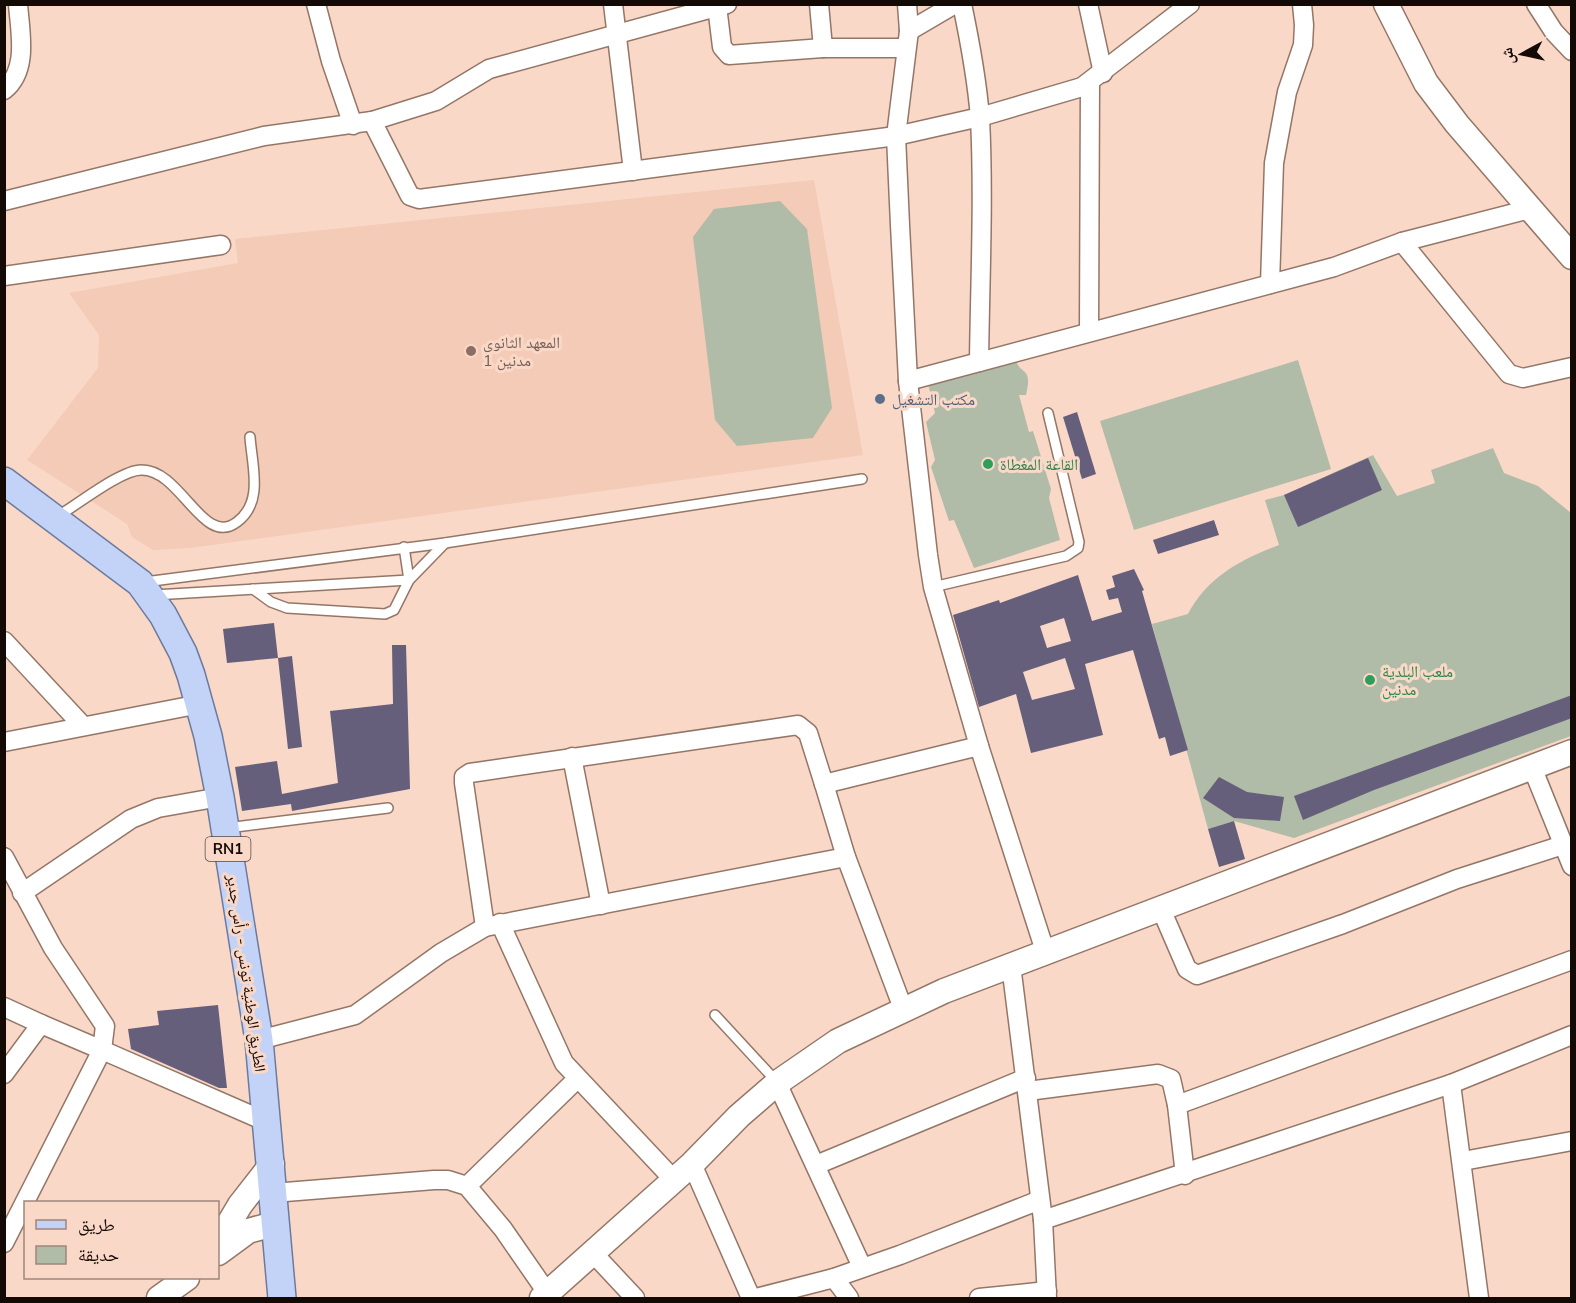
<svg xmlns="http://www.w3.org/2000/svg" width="1576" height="1303" font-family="'Nunito Sans','Noto Naskh Arabic',sans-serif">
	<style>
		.built { fill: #f3cbb7 }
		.green { fill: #b0bca7 }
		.building { fill: #655f7c; fill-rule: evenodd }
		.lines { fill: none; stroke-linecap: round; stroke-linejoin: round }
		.lane-casing { stroke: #947667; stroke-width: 12 }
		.street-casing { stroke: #947667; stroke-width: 21 }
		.secondary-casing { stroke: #947667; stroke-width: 27 }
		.primary-casing { stroke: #6c7a9e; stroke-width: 30 }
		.lane { stroke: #fff; stroke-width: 9 }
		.street { stroke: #fff; stroke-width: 18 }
		.secondary { stroke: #fff; stroke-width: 24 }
		.primary { stroke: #c3d3f7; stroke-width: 27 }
		.education-dot { fill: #8d6e63; stroke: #fad8c8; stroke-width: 2 }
		.service-dot { fill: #5c6f8a; stroke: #fad8c8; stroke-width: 2 }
		.leisure-dot { fill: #2e9e5b; stroke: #fad8c8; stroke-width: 2 }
		.labels { text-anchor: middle; stroke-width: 6; stroke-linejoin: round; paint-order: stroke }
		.shield { fill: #fad8c8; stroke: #594840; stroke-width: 1.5 }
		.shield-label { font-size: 15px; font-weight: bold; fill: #140a05 }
		.education-label { font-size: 16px; fill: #785e54; stroke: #fad8c8; text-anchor: start }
		.service-label { font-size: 16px; fill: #4e5e75; stroke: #fad8c8; text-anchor: start }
		.leisure-label { font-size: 16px; fill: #27864d; stroke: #fad8c8; text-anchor: start }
		.street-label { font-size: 16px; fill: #140a05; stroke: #fad8c8 }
	</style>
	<rect width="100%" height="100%" fill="#fad8c8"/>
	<path class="built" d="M814,180L863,455L190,548L153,550L132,537L127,524L27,460L98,368L99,335L69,293L238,263L235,239Z"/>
	<g class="green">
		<path d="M780,201L807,229L832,408L813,438L737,446L715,420L693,237L714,209Z"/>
		<path d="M1015,358C1020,377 1033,364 1026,395H1019L1029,432L1033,431L1051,489L1049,498L1060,540L974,568L954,520L949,521L931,467L935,460L926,422L935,413L927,379Z"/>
		<path d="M1298,360L1331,469L1134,530L1100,421Z"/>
		<path d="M1493,448L1504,473L1538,486L1571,513V736L1294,838L1234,821L1208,829L1152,624L1188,614C1208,576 1242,559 1279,545L1265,500L1284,495L1373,455L1397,496L1435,483L1431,470Z"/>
	</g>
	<g class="building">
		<path d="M1077,412L1096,474L1082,479L1063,417Z"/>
		<path d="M1368,458L1382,490L1298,527L1284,495Z"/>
		<path d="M1214,520L1219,535L1158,554L1153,540Z"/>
		<path d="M1134,569L1144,590L1142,591L1188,750L1170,756L1165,737L1159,739L1133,650L1085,664L1103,735L1031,753L1016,694L979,707L953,615L999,600L1000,603L1078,575L1092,621L1122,612L1118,598L1109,600L1106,590L1115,587L1112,576ZM1064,618L1071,641L1047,648L1040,626ZM1065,658L1075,689L1032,700L1023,672Z"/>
		<path d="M274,623L278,658L292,656L302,747L288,749L278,658L227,663L223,629Z"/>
		<path d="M392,645H406L410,789L292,811L291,804L242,811L235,767L277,761L282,794L338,783L330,711L393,704Z"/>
		<path d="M1572,695V718L1374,790L1303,820L1294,796Z"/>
		<path d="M1219,777L1247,792L1284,797L1280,821L1234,818L1203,798Z"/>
		<path d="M1234,821L1245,859L1219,867L1208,829Z"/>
		<path d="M218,1005L227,1088H219L131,1049L128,1029L159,1025L157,1011Z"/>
	</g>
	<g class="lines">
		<defs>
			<g id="lane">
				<path d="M58,516C77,505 122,469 142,470C181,470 203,548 237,522C264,502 252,466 250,437"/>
				<path d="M404,547L409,580"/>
				<path d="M145,582L445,543L862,479"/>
				<path d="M933,587L1066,556L1078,548L1079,542L1048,413"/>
				<path d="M253,589L271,602L287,608L385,614L394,610L409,580L445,543"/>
				<path d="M154,595L409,580"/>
				<path d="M227,828L388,808"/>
				<path d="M715,1015L776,1081"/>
			</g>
			<g id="street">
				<path d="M316,4L331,61L353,125"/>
				<path d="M613,4L633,171"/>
				<path d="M819,4L823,48"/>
				<path d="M907,4L909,31L896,136L900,225L908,381L928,555L933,587L979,746L1045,951"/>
				<path d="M962,4C970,42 977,80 980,118C984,199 980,281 979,362"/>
				<path d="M1088,4L1103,73"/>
				<path d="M1536,4L1554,32L1572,51"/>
				<path d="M717,6L722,47L729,55L823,48H906"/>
				<path d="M909,31L955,4"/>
				<path d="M4,90C29,70 20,32 18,4"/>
				<path d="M372,121L410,196L419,199L896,136L980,117L1082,87L1190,4"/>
				<path d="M4,201L264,136L372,121L436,101L489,69L727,4"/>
				<path d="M1402,242L1509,374L1523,378L1572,367"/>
				<path d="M4,276L221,245"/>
				<path d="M1270,284L1274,163L1287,92L1303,45L1304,25L1302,4"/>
				<path d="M1089,332L1090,82"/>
				<path d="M908,381L1334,267L1402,242L1530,209"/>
				<path d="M4,641L83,726"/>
				<path d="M4,742L200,704"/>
				<path d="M572,757L601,905"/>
				<path d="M1532,767L1572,866"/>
				<path d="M4,857L53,948L105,1026L102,1050L41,1024L4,1074"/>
				<path d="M846,857L824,784L979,746"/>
				<path d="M22,893L131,819L158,808L220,797"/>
				<path d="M1161,909L1187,969L1197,975L1343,924L1457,879L1563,845"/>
				<path d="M500,923L564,1063L674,1180"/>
				<path d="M485,927L464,783V777L470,773L798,725L808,733L824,784"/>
				<path d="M1011,965L1043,1220L1047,1298"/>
				<path d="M4,1007L41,1024"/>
				<path d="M259,1040L355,1015L441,953L485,927L846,857L904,1011"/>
				<path d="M777,1083L862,1267"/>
				<path d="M1451,1084L1479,1298"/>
				<path d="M1028,1091L1158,1074L1171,1079L1177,1105"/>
				<path d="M1463,1161L1572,1141"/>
				<path d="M692,1164L751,1298"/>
				<path d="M816,1165L1026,1078"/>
				<path d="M1185,1175L1177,1105L1572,960"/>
				<path d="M467,1186L577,1079"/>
				<path d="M273,1193L434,1180H448L467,1186L503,1229L548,1294"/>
				<path d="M1043,1220L1451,1084L1572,1035"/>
				<path d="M4,1243L102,1050L267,1122"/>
				<path d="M592,1252L635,1298"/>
				<path d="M834,1278L849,1298"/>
				<path d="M756,1298L834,1278L900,1255L1040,1200"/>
				<path d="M979,1298L1047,1291"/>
			</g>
			<g id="secondary">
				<path d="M1386,4L1426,83L1457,124L1572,257"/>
				<path d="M218,1242L240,1205L272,1164"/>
				<path d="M218,1253L248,1231L274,1224"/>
				<path d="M159,1298L187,1278"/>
				<path d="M542,1298L692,1164L739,1116L777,1083L838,1041L944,991L1572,752"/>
			</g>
			<path id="primary" d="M4,481L140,583L163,615L183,653L191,675L208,736L220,797L259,1040L282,1298"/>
		</defs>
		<use href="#lane" class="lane-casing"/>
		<use href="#street" class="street-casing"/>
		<use href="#secondary" class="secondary-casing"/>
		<use href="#primary" class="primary-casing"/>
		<use href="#lane" class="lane"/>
		<use href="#street" class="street"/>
		<use href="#secondary" class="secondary"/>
		<use href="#primary" class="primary"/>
	</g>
	<circle class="education-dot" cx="471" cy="351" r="6"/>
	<circle class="service-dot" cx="880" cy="399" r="6"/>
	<g class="leisure-dot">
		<circle cx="988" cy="464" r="6"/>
		<circle cx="1370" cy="680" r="6"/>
	</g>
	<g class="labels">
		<rect class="shield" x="205.5" y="837" width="45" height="24" rx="4.5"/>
		<g class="shield-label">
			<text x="228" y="854">RN1</text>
		</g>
		<g class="education-label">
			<text x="483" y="348">المعهد الثانوي<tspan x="483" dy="18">مدنين 1</tspan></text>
		</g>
		<g class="service-label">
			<text x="892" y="405">مكتب التشغيل</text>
		</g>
		<g class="leisure-label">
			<text x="1000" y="470">القاعة المغطاة</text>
			<text x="1382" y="677">ملعب البلدية<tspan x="1382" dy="18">مدنين</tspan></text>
		</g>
		<g class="street-label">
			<text transform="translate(247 973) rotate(82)" y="6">الطريق الوطنية تونس - رأس جدير</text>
		</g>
	</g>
	<rect width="1576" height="1303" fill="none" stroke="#140a05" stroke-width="12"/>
	<rect x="24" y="1201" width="195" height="78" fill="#fad8c8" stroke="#9e867a" stroke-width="1.5"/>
	<rect x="36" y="1220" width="30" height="9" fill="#c3d3f7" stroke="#9e867a" stroke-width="1.5"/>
	<text x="78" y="1231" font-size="18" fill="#140a05">طريق</text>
	<rect x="36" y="1246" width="30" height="18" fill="#b0bca7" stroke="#9e867a" stroke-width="1.5"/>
	<text x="78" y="1261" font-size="18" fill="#140a05">حديقة</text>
	<g transform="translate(1522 54) rotate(262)" stroke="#fad8c8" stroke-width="4.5" paint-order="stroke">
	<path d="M0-4.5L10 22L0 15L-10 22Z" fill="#140a05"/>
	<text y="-9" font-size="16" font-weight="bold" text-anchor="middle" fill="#140a05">ش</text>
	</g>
</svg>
